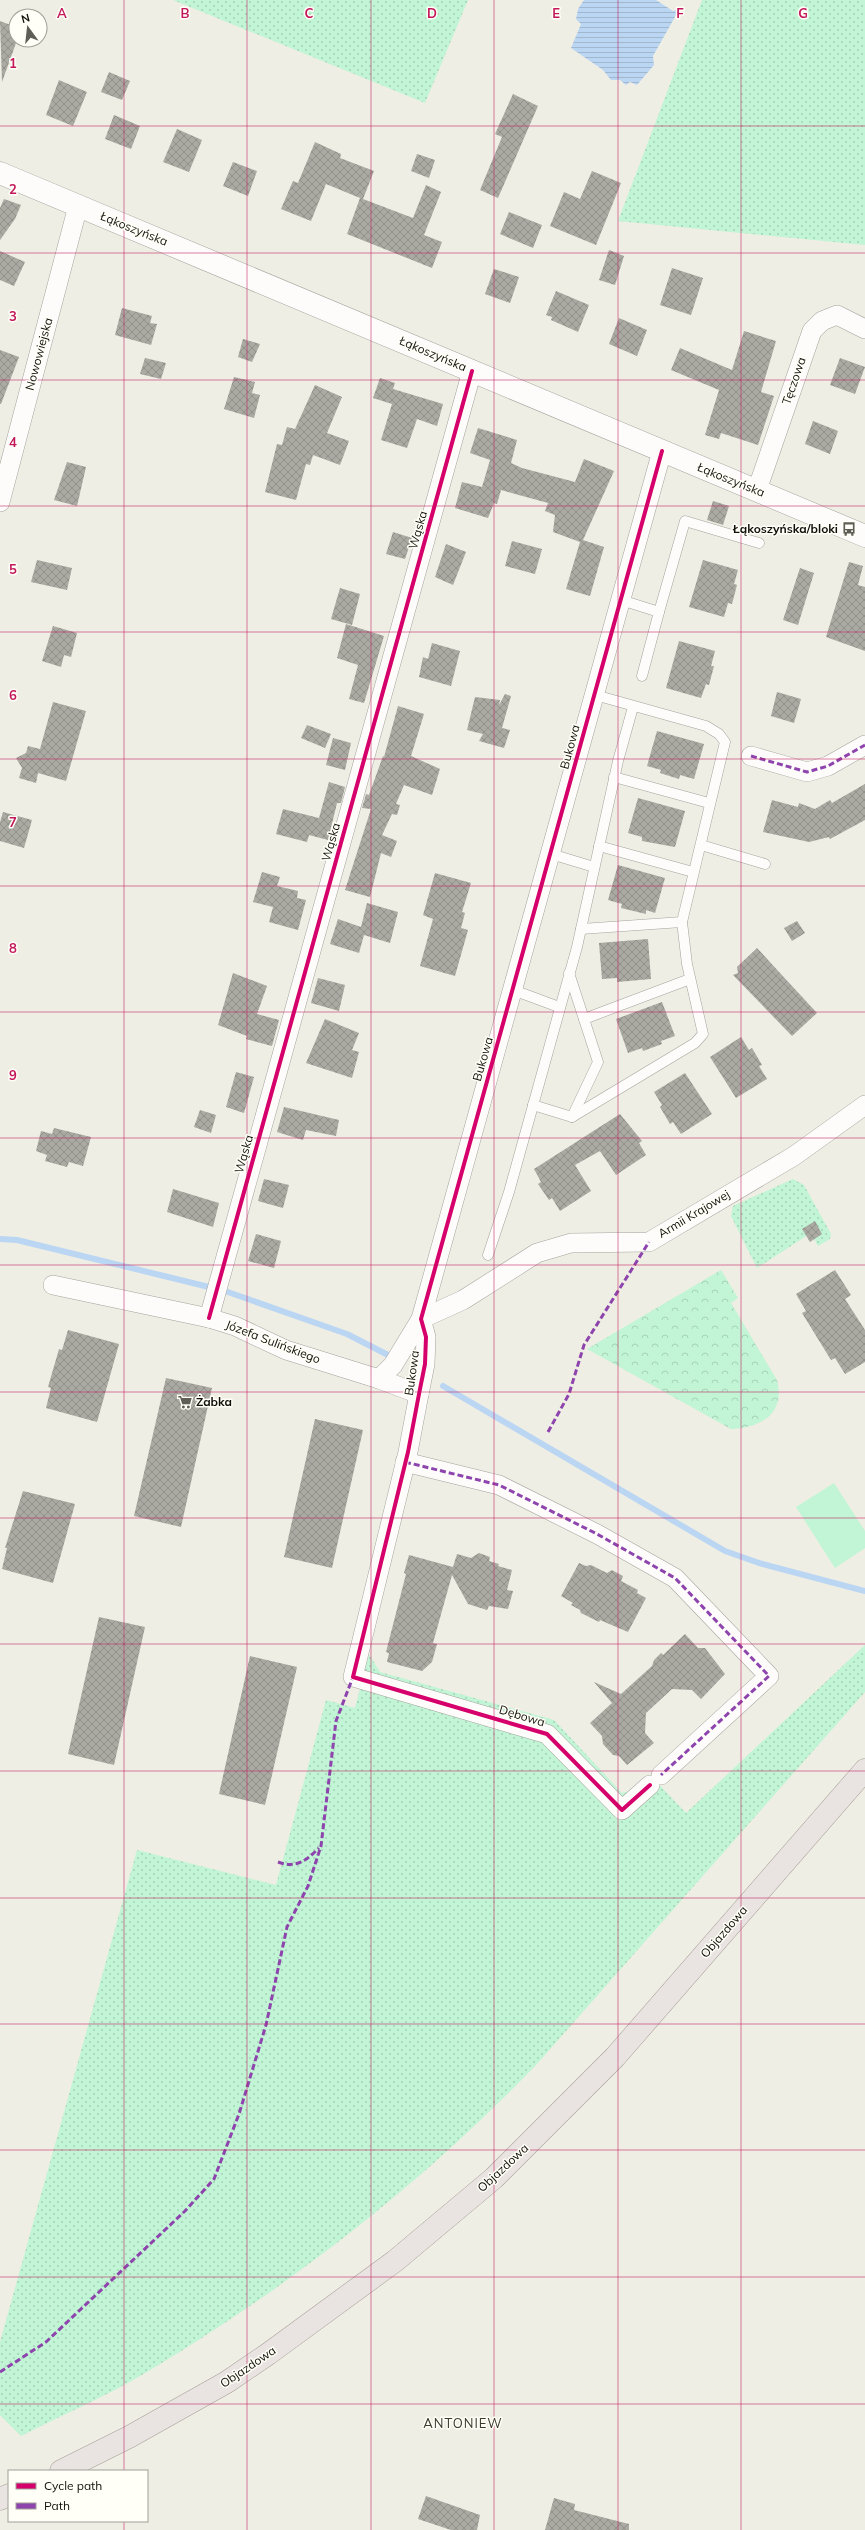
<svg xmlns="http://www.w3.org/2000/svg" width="865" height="2530" font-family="Mulish,sans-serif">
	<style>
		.grass { fill: url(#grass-dots) }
		.park { fill: url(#park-crowns) }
		.pitch { fill: #c1f5d5 }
		.water { fill: url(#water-rules) }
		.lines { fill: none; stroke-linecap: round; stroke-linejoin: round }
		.stream { stroke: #bbd6f2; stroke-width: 6 }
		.building { fill: url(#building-cross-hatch) }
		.service-casing { stroke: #a4a39c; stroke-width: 11 }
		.minor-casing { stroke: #a4a39c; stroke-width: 20 }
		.tertiary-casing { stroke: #a4a39c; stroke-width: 23 }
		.primary-casing { stroke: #a79e98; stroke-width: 23 }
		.service { stroke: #fdfcfb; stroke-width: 10 }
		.minor { stroke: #fdfcfb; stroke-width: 19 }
		.tertiary { stroke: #fdfcfb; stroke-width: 22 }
		.primary { stroke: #e9e4e1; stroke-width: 22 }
		.quiet { stroke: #8e44ad; stroke-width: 3; stroke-dasharray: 6 3; stroke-linecap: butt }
		.cycleway-casing { stroke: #fffef7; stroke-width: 6 }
		.cycleway { stroke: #d6006c; stroke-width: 4 }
		.grid { fill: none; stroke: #c2185b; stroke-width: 1; stroke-opacity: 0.55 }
		.labels { text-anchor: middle; stroke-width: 3; stroke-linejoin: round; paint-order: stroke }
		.street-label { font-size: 12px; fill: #11100a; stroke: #fffef7 }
		.poi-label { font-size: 12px; font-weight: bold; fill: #11100a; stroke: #fffef7; text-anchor: end }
		.neighbourhood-label { font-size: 13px; letter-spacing: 1px; fill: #3d3b2e; stroke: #fffef7 }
		.grid-label { font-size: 13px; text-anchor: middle; font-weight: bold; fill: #c2185b; stroke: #fffef7; stroke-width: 3; stroke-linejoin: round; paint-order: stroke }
	</style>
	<defs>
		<pattern id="grass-dots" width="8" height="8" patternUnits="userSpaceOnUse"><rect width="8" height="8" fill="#c1f5d5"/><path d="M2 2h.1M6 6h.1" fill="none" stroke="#a5d1b6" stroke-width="1.8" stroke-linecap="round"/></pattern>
		<pattern id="park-crowns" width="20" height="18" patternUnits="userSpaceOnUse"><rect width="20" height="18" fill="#c1f5d5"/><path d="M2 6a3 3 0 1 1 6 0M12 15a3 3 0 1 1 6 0" fill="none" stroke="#a5d1b6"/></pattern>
		<pattern id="water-rules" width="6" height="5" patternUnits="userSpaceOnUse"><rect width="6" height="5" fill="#bbd6f2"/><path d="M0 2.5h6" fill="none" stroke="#a0b7ce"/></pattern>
		<pattern id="building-cross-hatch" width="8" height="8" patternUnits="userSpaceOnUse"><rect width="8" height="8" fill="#aaaaa3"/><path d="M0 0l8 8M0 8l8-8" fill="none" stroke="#91918b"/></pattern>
	</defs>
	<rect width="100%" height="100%" fill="#efeee4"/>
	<g class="grass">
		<path d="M173,0H468L425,103Z"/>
		<path d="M702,0H865V245L618,221Z"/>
		<path d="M793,1179L804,1185L831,1234L830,1239L818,1246L811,1233L757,1268L731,1216L733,1206Z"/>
		<path d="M865,1645V1692L537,2064C421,2185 290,2286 147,2372C107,2396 62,2415 21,2436L0,2415V2342L137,1850L276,1885L326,1700L355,1708L369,1654L380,1672L554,1720L622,1793L636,1789L651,1776L686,1813Z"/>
	</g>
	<path class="park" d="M721,1270L738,1298L731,1303L777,1380C786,1414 760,1428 731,1429L587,1349Z"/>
	<path class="pitch" d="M834,1483L865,1531V1548L835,1568L796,1507Z"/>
	<path class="water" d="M584,0H656L673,11L680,8L653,56L654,65L637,85L630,82L626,85L620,80H611L603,70L571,48L581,24L576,19L578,9Z"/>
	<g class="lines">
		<g class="stream">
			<path d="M0,1239L17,1240L209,1287"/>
			<path d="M225,1291L347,1334L388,1355"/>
			<path d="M443,1386L725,1551L759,1563L865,1591"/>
		</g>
	</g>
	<g class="building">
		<path d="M0,21L16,27V43L2,82Z"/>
		<path d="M109,72L130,81L122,100L101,92Z"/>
		<path d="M59,80L87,92L73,126L46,115Z"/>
		<path d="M513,94L538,106L498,198L480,190L502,137L495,134Z"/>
		<path d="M114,115L140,126L131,149L105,139Z"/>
		<path d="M177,129L202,140L189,172L163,162Z"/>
		<path d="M315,142L341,154L340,158L374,171L363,199L413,218L426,185L441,192L424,235L442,242L432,268L347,234L360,198L326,184L311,221L281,209L293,181L298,183Z"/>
		<path d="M417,154L435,160L429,178L411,171Z"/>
		<path d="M233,162L257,171L248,196L223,186Z"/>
		<path d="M592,171L621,183L596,245L550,226L564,192L580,199Z"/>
		<path d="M4,199L21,205L15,219L0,240V208Z"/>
		<path d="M509,212L542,225L533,248L500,234Z"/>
		<path d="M609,250L624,256L615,285L599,280Z"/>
		<path d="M0,251L25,262L14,286L0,280Z"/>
		<path d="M672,268L703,278L691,315L660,305Z"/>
		<path d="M494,269L519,277L510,303L485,294Z"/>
		<path d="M556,291L589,305L578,332L551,320L552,317L546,315Z"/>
		<path d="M122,308L152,316L150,323L157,324L151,345L115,335Z"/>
		<path d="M619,318L647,330L637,356L609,344Z"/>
		<path d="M744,331L776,341L761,392L774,396L758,445L721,433L719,439L705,435L719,390L671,370L680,348L732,370Z"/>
		<path d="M243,339L260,344L252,362L238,357Z"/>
		<path d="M0,350L19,357L1,404H0Z"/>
		<path d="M145,358L166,363L161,379L140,374Z"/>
		<path d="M840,358L865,367L855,394L830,385Z"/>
		<path d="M234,377L255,382L252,393L260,395L254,418L224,409Z"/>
		<path d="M380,378L395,383L393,389L443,404L437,426L417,419L407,448L381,440L392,404L373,398Z"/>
		<path d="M315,385L342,397L327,433L349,441L340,465L313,455L310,465L306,464L296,500L265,492L277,444L282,445L287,427L295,429Z"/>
		<path d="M813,421L838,431L830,454L805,444Z"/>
		<path d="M478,428L517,440L511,463L522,468L575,482L584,459L614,471L583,540L604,547L590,596L566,589L580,542L553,532L555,515L545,511L548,503L501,490L497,504L494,503L488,518L455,508L462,482L482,487L490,460L470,453Z"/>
		<path d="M67,462L86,467L77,506L54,500Z"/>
		<path d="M713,501L729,506L723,525L707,520Z"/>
		<path d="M393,532L412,538L405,559L386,554Z"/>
		<path d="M512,541L542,549L535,574L505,566Z"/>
		<path d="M446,544L466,552L453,585L435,577Z"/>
		<path d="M37,560L72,568L67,590L31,582Z"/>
		<path d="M703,560L738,570L734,584L737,585L732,604L728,603L724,617L689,607Z"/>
		<path d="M849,562L863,566L858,585L865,587V651L826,637Z"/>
		<path d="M800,568L814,573L798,625L783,620Z"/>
		<path d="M340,588L360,594L352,625L331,619Z"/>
		<path d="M346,624L384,636L364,703L349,699L358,665L337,658Z"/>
		<path d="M53,626L77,633L71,657L64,655L61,667L42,661Z"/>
		<path d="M679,641L715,651L711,666H714L709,685L706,684L701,698L666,688Z"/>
		<path d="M432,643L460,651L451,686L419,677L423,657L428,659Z"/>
		<path d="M777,692L801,699L794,723L771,716Z"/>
		<path d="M505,694L511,696L502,728L510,730L504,748L479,741L483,734L467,730L475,697L500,700L499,705Z"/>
		<path d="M53,702L86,711L66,781L38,773L36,783L19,778L22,768L16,758L26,753L28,746L40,749Z"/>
		<path d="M398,706L424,714L411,756L440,769L432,795L404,785L396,804L400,805L397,815L392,814L382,835L397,841L391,857L381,853L370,897L345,890L371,809L362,808L366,794L369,795L383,756L384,757Z"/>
		<path d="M307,725L331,734L325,748L301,738Z"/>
		<path d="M657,731L704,744L694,779L680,775L679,779L660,773L661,770L647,766Z"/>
		<path d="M333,738L351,743L345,770L326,765Z"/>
		<path d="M329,782L345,787L341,803H337L328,840L309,835L307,842L276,834L283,809L319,818Z"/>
		<path d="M865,784V820L830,839L829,837L809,842L763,832L772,800L798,807L799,803L815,809L830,800L832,803Z"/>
		<path d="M638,798L685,811L675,847L642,841V837L628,833Z"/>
		<path d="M3,812L32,820L24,848L0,841V822Z"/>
		<path d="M618,865L665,878L655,913L646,910V914L621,908L622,904L608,900Z"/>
		<path d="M262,872L280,877L277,886L298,891L297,898L306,900L298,930L269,922L273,907L253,902Z"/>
		<path d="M435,873L471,883L462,912L465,913L461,928L468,930L455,976L420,966L433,919L423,915Z"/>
		<path d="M367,903L398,912L390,943L364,935L359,953L330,944L338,919L361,927Z"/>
		<path d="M797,921L805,933L792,941L784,928Z"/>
		<path d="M648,939L651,979L617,982V978L602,979L599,943Z"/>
		<path d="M757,948L817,1013L792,1036L733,975L738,973L737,967Z"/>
		<path d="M233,973L267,986L257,1014L279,1020L272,1046L246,1039L247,1036L218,1025Z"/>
		<path d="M318,978L345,985L339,1011L311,1003Z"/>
		<path d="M662,1002L675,1036L661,1041L662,1044L643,1051L642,1048L628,1053L616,1019Z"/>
		<path d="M325,1019L359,1033L352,1050L359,1052L352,1078L306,1063Z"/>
		<path d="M741,1037L749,1050L752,1048L762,1065L759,1066L767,1079L736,1098L710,1057Z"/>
		<path d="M236,1072L254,1077L244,1113L226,1107Z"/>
		<path d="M685,1073L712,1114L681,1134L673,1122L670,1124L660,1107L662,1105L654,1092Z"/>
		<path d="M284,1107L339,1120L336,1136L306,1130L303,1140L277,1132Z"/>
		<path d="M200,1110L216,1115L211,1133L194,1127Z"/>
		<path d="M620,1114L642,1141L639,1143L646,1155L616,1175L600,1151L575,1165L591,1191L560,1211L552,1198L549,1200L538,1184L541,1182L534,1169Z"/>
		<path d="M54,1128L91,1137L83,1166L69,1162L67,1167L45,1161L47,1155L36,1151L41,1131L52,1134Z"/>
		<path d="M264,1179L289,1185L283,1208L258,1201Z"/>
		<path d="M173,1189L219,1203L213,1227L167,1212Z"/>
		<path d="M815,1221L822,1234L810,1242L802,1229Z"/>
		<path d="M256,1234L281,1241L274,1268L248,1261Z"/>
		<path d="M835,1270L851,1295L845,1299L865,1330V1362L845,1374L835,1358L831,1360L802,1313L806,1311L796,1294Z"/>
		<path d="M68,1330L119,1344L97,1422L46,1408L51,1388L48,1387L59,1349L62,1350Z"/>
		<path d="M166,1378L212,1388L181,1527L134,1516Z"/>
		<path d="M315,1419L363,1430L332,1568L284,1557Z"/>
		<path d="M23,1491L75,1504L53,1583L2,1569L7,1548H5Z"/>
		<path d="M479,1553L490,1557L489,1561L499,1564L498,1566L512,1570L507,1590L513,1591L508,1609L489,1606L487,1610L468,1604L452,1575L433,1643L437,1644L432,1662L422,1671L387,1662L389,1653L386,1652L406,1574L404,1573L409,1555L453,1567L457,1554L471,1558Z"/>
		<path d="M579,1563L586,1566L591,1565L607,1573L612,1570L623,1576L621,1581L638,1590L637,1593L646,1598L628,1632L600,1620L599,1622L581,1613L580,1610L571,1605L573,1603L561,1596Z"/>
		<path d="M99,1617L145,1627L114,1765L68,1754Z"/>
		<path d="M685,1634L698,1648H705L725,1674L701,1699L692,1690L672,1689L646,1713L645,1733L654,1743L627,1765L619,1756L613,1755L603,1744L602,1736L590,1723L612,1703L594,1682L621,1694L652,1666L654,1660L661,1653L663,1655Z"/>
		<path d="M250,1656L297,1667L265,1805L219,1794Z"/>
		<path d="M426,2496L480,2515L477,2530H451L418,2519Z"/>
		<path d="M554,2498L575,2504L574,2510L629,2524V2530H545Z"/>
	</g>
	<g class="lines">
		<defs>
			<g id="service">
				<path d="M621,600L659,612L642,676"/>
				<path d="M659,612L685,521L759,543"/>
				<path d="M614,777L709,803"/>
				<path d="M701,845L765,864"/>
				<path d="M599,846L693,872"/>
				<path d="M551,854L594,867"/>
				<path d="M581,929L682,922"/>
				<path d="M569,973L598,1062L572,1117"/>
				<path d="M513,990L559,1007"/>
				<path d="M584,1019L690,979"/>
				<path d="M533,1105L572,1117L695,1043L703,1034L687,964L682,922L725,742L719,734L706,726L595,695"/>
				<path d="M488,1255L509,1192L577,947L618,761L633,707"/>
			</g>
			<g id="minor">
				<path d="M757,490L812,331L822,321L837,315L865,329"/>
				<path d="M0,502L78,206"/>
				<path d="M751,756L807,772L828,766L865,745"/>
				<path d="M53,1285L209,1318L235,1326L286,1350L379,1379L419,1394"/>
				<path d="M209,1318L472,371"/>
				<path d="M379,1379L393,1365L421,1319L463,1300L537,1253L571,1243L649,1242L794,1156L865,1105"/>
				<path d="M405,1462L499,1485L597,1534L675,1578L769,1676L661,1775"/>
				<path d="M650,1785L622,1810L547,1734L353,1677L408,1452L419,1394L425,1364L426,1337L421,1319L662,451"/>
			</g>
			<path id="tertiary" d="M0,173L865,536"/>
			<g id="primary">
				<path d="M61,2471L129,2437L227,2382L268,2354L395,2261L494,2178L615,2057L865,1770"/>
				<path d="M0,2499L9,2495"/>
			</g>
		</defs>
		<use href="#service" class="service-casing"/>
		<use href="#minor" class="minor-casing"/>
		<use href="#tertiary" class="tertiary-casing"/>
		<use href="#primary" class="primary-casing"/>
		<use href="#service" class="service"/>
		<use href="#minor" class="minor"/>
		<use href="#tertiary" class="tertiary"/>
		<use href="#primary" class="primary"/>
		<g class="quiet">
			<path d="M751,756L807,772L828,766L865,745"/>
			<path d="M548,1432L569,1394L584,1345L649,1242"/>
			<path d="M405,1462L499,1485L597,1534L675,1578L769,1676L661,1775"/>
			<path d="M278,1862C296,1869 307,1860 319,1848"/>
			<path d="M0,2372L46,2342L185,2211L214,2179L239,2114L266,2025L287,1927L308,1886L321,1846L336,1721L353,1677"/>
		</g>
		<defs>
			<g id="cycleway">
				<path d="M209,1318L472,371"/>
				<path d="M650,1785L622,1810L547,1734L353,1677L408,1452L419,1394L425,1364L426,1337L421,1319L662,451"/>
			</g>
		</defs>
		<use href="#cycleway" class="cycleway-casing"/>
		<use href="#cycleway" class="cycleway"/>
	</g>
	<path class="grid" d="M124,0V2471M247,0V2530M371,0V2530M494,0V2530M618,0V2530M741,0V2530M0,126H865M0,253H865M0,380H865M0,506H865M0,632H865M0,759H865M0,886H865M0,1012H865M0,1138H865M0,1265H865M0,1392H865M0,1518H865M0,1644H865M0,1771H865M0,1898H865M0,2024H865M0,2150H865M0,2277H865M0,2404H865M124,2521V2530"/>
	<defs>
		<symbol id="bus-bare" viewBox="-9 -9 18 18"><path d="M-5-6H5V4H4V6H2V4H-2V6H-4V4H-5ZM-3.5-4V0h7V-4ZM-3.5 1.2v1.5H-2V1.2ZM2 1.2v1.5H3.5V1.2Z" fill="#5f5e56" stroke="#fffef7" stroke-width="2.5" paint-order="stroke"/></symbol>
		<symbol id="supermarket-bare" viewBox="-9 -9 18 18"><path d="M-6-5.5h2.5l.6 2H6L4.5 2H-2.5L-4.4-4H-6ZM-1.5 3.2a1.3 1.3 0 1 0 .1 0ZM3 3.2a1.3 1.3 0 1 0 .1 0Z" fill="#5f5e56" stroke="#fffef7" stroke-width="2.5" paint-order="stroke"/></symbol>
	</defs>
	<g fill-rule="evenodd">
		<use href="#bus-bare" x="839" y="519" width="20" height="20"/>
		<use href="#supermarket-bare" x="175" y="1392" width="20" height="20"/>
	</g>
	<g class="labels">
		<g class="street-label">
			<text transform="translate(134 229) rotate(22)" y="4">Łąkoszyńska</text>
			<text transform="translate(39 354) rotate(-75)" y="4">Nowowiejska</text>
			<text transform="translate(433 354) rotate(23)" y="4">Łąkoszyńska</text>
			<text transform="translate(794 381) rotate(-71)" y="4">Tęczowa</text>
			<text transform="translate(731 480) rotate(22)" y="4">Łąkoszyńska</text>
			<text transform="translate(418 530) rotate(-74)" y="4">Wąska</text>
			<text transform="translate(570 747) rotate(-75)" y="4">Bukowa</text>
			<text transform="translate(331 842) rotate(-74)" y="4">Wąska</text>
			<text transform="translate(483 1059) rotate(-74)" y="4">Bukowa</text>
			<text transform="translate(244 1154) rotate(-74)" y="4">Wąska</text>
			<text transform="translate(694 1214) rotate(-31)" y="4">Armii Krajowej</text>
			<text transform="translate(273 1342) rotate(21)" y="4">Józefa Sulińskiego</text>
			<text transform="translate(412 1373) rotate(-82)" y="4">Bukowa</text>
			<text transform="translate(522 1716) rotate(17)" y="4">Dębowa</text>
			<text transform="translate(724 1932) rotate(-49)" y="4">Objazdowa</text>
			<text transform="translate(503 2168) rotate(-43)" y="4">Objazdowa</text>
			<text transform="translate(248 2367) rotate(-34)" y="4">Objazdowa</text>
		</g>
		<g class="poi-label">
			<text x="838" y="533">Łąkoszyńska/bloki</text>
			<text x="196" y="1406" text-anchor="start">Żabka</text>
		</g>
		<g class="neighbourhood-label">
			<text x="463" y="2428">ANTONIEW</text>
		</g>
	</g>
	<g class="grid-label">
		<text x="62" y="18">A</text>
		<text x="185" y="18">B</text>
		<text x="309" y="18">C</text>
		<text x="432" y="18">D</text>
		<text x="556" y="18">E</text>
		<text x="680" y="18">F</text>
		<text x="803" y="18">G</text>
		<text x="13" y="68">1</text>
		<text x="13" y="194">2</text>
		<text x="13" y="321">3</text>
		<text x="13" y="447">4</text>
		<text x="13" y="574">5</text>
		<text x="13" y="700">6</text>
		<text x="13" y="827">7</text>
		<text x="13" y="953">8</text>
		<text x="13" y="1080">9</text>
	</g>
	<rect x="8" y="2470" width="140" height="52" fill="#fffef7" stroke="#a09f98"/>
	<rect x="16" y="2483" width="20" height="6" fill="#d6006c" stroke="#a09f98"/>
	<text x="44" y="2490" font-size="12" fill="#11100a">Cycle path</text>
	<rect x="16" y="2503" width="20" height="6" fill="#8e44ad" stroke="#a09f98"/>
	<text x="44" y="2510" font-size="12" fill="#11100a">Path</text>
	<g transform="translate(28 28) rotate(345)"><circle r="19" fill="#fffef7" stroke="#a09f98"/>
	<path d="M0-3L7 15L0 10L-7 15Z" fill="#5f5e56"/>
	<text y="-6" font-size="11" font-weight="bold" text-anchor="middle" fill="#11100a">N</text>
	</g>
</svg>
